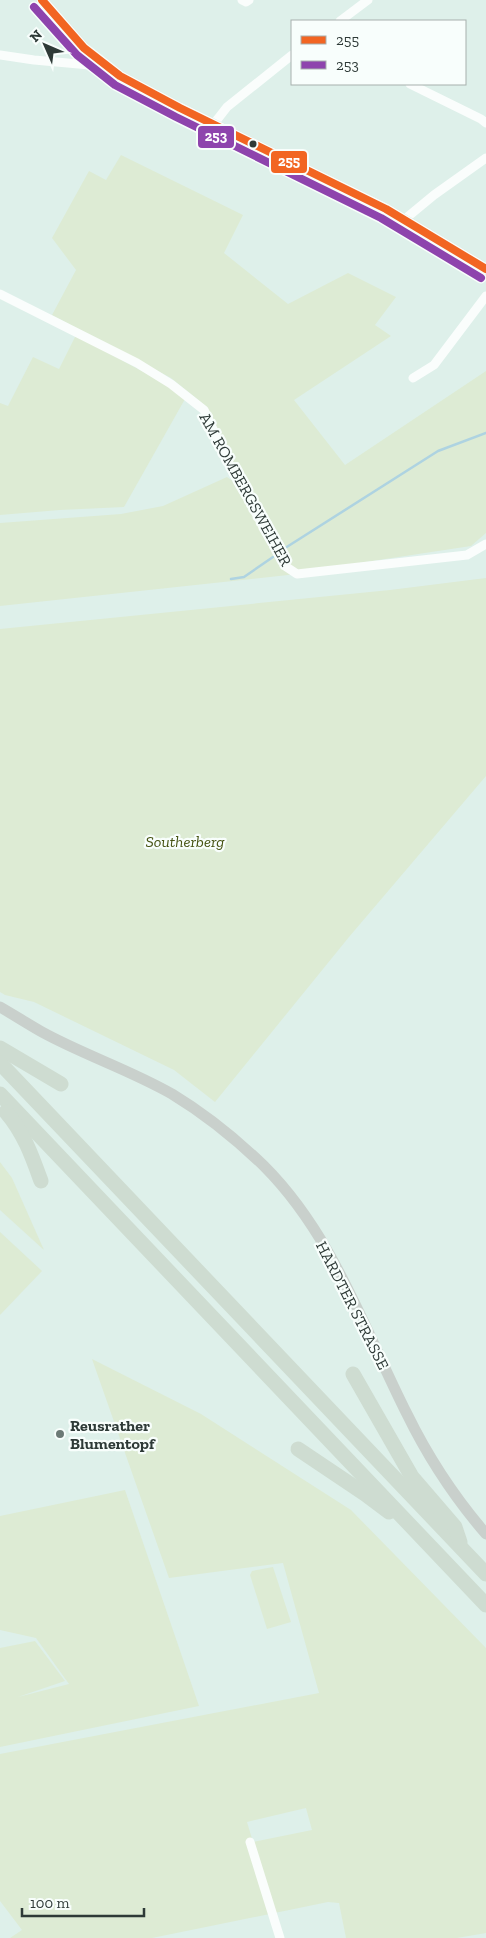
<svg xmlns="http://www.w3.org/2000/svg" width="486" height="1938" font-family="'Zilla Slab',serif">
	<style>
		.green { fill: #ddebd4; fill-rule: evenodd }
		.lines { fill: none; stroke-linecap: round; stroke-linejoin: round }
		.stream { stroke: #aed3e1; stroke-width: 2.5 }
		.street { stroke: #fafdfc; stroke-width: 9 }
		.secondary { stroke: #c9d0cc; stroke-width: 11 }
		.highway { stroke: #cedcd1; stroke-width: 15 }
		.bus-1-casing { stroke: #f8fefc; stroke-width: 11 }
		.bus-2-casing { stroke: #f8fefc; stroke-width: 11 }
		.bus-1 { stroke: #f26522; stroke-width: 8 }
		.bus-2 { stroke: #8e44ad; stroke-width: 8 }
		.bus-dot { fill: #2e3a37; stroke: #f8fefc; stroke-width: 2 }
		.poi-dot { fill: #6c7a76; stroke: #f8fefc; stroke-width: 2 }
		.labels { text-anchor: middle; stroke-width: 4.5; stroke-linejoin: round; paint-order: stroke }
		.street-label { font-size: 16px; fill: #2e3a37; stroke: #f8fefc }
		.park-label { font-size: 16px; font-style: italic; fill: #455211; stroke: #f8fefc }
		.poi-label { font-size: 16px; font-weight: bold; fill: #2e3a37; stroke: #f8fefc; text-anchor: start }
		.line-badge { stroke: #f8fefc; stroke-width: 2 }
		.badge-label { font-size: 14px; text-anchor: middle; font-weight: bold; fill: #fff }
	</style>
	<rect width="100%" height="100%" fill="#def0ea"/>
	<g class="green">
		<path d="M121,155L243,215L224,253L288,304L348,273L396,297L375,325L391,336L294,400L345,465L486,371V533L471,546L339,566L297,574L0,606V523L121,514L163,506L227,477L234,482L271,545L277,541L232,460L207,407L171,378L52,315L76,270L52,238L89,171L106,180Z"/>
		<path d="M76,335L169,386L185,399L124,507L60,510L0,515V403L8,406L33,357L59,369Z"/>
		<path d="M486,578V776L349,937L215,1102L174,1070L34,1002L5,995L0,992V629L390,590Z"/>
		<path d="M0,1162L12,1178L44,1250L0,1210Z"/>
		<path d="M0,1232L42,1271L0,1315Z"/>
		<path d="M92,1359L201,1414L351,1510L486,1648V1933L457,1938H346L339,1903L328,1902L152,1938H10L22,1930L0,1901V1754L319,1693L283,1563L169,1578ZM306,1808L312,1830L253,1842L247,1822Z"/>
		<path d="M125,1490L199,1706L0,1747V1648L35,1641L65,1681L18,1697L69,1684L36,1638L0,1630V1516Z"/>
		<path d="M273,1567L291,1622L267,1629L250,1575L252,1571Z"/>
	</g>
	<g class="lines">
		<g class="stream">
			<path d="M282,550L438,451L486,433"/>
			<path d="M231,579L244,577L273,557"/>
		</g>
		<g class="street">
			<path d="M242,0L246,2L249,0"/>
			<path d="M340,21L368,0"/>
			<path d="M0,55L34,60L90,65L95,58"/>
			<path d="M410,84L481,119L486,123"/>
			<path d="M213,125L227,107L292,55"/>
			<path d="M405,219L434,195L486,158"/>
			<path d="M0,294L137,363L171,384L204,410L232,470L285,566L297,574L467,555L486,544"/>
			<path d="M413,378L434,365L486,296"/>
			<path d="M250,1842L280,1938"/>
		</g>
		<g class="secondary">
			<path d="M42,0L84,48L95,58L120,76L180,108L386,209L486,269"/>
			<path d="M0,1007C14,1015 28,1024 42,1032C84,1055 130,1070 172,1094C205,1114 236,1139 264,1166C333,1235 364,1329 407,1414C428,1457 455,1498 486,1534"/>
		</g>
		<g class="highway">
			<path d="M0,1048L61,1084"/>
			<path d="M0,1063L486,1574"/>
			<path d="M0,1094L486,1605"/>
			<path d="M6,1112C24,1133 32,1156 41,1181"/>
			<path d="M353,1374L412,1477L455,1527L460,1542"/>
			<path d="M298,1449L365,1494L389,1512"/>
		</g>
		<defs>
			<path id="bus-1" d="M42,0L84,48L120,76L180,108L386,209L486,269"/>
			<path id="bus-2" d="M34,7L77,55L115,85L176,117L381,218L481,278"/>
		</defs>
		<use href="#bus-1" class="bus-1-casing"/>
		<use href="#bus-2" class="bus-2-casing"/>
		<use href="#bus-1" class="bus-1"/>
		<use href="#bus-2" class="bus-2"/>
	</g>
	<circle class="bus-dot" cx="253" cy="144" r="4.5"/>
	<circle class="poi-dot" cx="60" cy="1434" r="5"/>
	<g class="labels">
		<g class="street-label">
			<text transform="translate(246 489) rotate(61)" y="6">AM ROMBERGSWEIHER</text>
			<text transform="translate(353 1305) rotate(63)" y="6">HARDTER STRASSE</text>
		</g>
		<g class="park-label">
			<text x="185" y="847">Southerberg</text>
		</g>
		<g class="poi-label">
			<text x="70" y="1431">Reusrather<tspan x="70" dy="18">Blumentopf</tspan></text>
		</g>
	</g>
	<g class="line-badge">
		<rect x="197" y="125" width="38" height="24" rx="5" fill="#8e44ad"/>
		<rect x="270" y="150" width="38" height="24" rx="5" fill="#f26522"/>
	</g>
	<g class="badge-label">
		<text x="216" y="141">253</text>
		<text x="289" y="166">255</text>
	</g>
	<rect x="291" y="20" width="175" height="65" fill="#f8fefc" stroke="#a7b0ad"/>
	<rect x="301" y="36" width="25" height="8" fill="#f26522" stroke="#a7b0ad"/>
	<text x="336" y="45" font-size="15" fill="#2e3a37">255</text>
	<rect x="301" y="61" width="25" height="8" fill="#8e44ad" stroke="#a7b0ad"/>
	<text x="336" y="70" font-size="15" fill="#2e3a37">253</text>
	<g transform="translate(45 45) rotate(315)" stroke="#f8fefc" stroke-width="4" paint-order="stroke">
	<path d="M0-4L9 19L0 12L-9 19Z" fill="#2e3a37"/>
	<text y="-8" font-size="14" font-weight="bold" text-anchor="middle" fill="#2e3a37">N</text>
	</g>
	<path d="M22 1908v8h122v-8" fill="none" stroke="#2e3a37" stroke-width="2.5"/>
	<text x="30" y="1908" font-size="15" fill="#2e3a37" stroke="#f8fefc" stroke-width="4" paint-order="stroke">100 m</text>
</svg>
